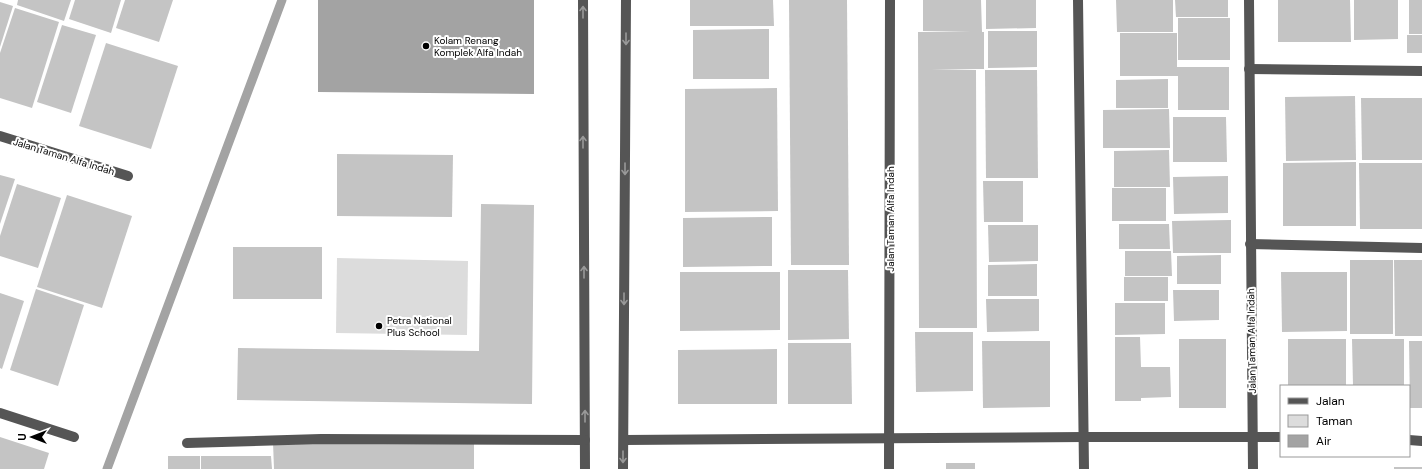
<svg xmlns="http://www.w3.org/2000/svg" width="1422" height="469" font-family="'DM Sans',sans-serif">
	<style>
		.green { fill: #dcdcdc }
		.water { fill: #a3a3a3 }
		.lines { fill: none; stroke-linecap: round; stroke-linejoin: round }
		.stream { stroke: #a3a3a3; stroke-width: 9 }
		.building { fill: #c4c4c4 }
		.minor { stroke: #555; stroke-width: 10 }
		.oneway { stroke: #999 }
		.poi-dot { fill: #000; stroke: #fff; stroke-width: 1.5 }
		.labels { text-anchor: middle; stroke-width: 4; stroke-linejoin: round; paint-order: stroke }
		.poi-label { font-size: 10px; fill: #000; stroke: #fff; text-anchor: start }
		.street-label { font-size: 10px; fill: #000; stroke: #fff }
	</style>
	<rect width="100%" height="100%" fill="#fff"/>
	<path class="green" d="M337,258L468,261L467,335L336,333Z"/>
	<path class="water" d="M318,0H534V94L318,92Z"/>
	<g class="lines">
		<path class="stream" d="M107,469L282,0"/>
	</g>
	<g class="building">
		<path d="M18,0H71L64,21L17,5Z"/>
		<path d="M75,0H121L111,33L69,19Z"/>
		<path d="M125,0H173L159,42L116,28Z"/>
		<path d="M690,0H773L774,26H690Z"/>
		<path d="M789,0H847L849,265H791Z"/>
		<path d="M923,0H981L982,32H984V69H931L976,70L977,328H919L918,32H971L923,31Z"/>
		<path d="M986,0H1036V28L986,29Z"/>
		<path d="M1116,0H1173V32H1117Z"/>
		<path d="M1175,0H1228V17H1176Z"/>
		<path d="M1278,0H1350L1351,42H1278Z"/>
		<path d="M1354,0H1398V39L1354,40Z"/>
		<rect x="1409" y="0" width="13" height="34"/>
		<path d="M0,2L13,6L0,47Z"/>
		<path d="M15,8L59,22L32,108L0,98V53Z"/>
		<rect x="1178" y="18" width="52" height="42"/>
		<path d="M62,25L96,35L71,113L37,102Z"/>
		<path d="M769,29V79H693V30Z"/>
		<path d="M988,31H1037V67L988,68Z"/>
		<path d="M1120,33H1177V67H1229V110H1178V76H1120Z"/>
		<rect x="1407" y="35" width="15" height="18"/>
		<path d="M106,43L178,66L151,149L79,126Z"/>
		<path d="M985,70H1037L1038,178H986Z"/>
		<path d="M1168,79V108H1116V80Z"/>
		<path d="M777,88L778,211L685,212V89Z"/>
		<path d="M1355,96L1356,160L1286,161L1285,97Z"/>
		<path d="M1361,98H1422V160H1362Z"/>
		<path d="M1169,109L1170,148H1103V110Z"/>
		<path d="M1173,117H1226L1227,162H1173Z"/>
		<path d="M1169,150L1170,187H1114V151Z"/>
		<path d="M337,154L453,155L452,217L337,216Z"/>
		<path d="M1356,162V226H1283V163Z"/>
		<path d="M1359,163H1422V229H1360Z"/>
		<path d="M0,175L15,179L0,224Z"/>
		<path d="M1228,176V213L1174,214L1173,177Z"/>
		<path d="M983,181H1023V222H984Z"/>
		<path d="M17,184L61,198L38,268L0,256V236Z"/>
		<rect x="1112" y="188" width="54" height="33"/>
		<path d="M67,195L132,216L102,308L37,287Z"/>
		<path d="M481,204L534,205L532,404L237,400L238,348L479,351Z"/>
		<path d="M772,217V266L683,267V218Z"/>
		<path d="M1231,220V253H1173L1172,221Z"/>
		<path d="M1119,224H1169L1170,249H1119Z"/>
		<path d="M988,225H1038V261L989,262Z"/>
		<rect x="233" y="247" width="89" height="52"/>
		<path d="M1125,251H1171L1172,276H1125Z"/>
		<path d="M1221,255V284H1177V256Z"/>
		<rect x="1350" y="260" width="43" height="74"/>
		<path d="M1394,260H1422V336H1395Z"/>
		<path d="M1037,264V296H988V265Z"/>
		<path d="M788,270H848L849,339L788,340Z"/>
		<path d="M680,272H780V330L680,331Z"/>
		<path d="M1281,272H1347V331L1282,332Z"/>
		<rect x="1124" y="277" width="44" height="24"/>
		<path d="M36,289L84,305L58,386L10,370Z"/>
		<path d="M1173,290H1219V320L1174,321Z"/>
		<path d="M0,293L24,301L2,369L0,368Z"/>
		<path d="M986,299H1039V331L987,332Z"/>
		<path d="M1115,303H1165V334L1115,335Z"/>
		<path d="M915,332H973V391L916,392Z"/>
		<path d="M1115,337H1140L1141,367H1170L1171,397L1141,398V401H1115Z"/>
		<rect x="1179" y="339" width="47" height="69"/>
		<rect x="1288" y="339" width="58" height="47"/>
		<path d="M1352,339H1404V386H1353Z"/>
		<path d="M982,341H1050V407L983,408Z"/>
		<path d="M1409,341H1422V408H1410Z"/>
		<path d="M788,343H851L852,404H788Z"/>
		<path d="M777,349V404H678V350Z"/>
		<path d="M0,437L49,453L44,469H0Z"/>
		<path d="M474,441V469H274L273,442Z"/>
		<rect x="168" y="456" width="32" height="13"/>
		<path d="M201,456H271L272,469H201Z"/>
		<rect x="946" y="463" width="29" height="6"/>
		<rect x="1394" y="467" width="28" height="2"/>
	</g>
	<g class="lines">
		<g class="minor">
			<path d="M583,0L585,469"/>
			<path d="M1078,0L1084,469"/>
			<path d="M1249,0L1253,469"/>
			<path d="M1249,69L1422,71"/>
			<path d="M0,136L128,176"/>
			<path d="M1250,244L1422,248"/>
			<path d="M0,413L74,437"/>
			<path d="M624,440L1084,437H1281"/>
			<path d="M1409,440L1422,441"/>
			<path d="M187,443L321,439L585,440"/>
			<path d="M623,469L626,0"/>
			<path d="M889,469L890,0"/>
		</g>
	</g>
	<defs><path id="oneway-shaft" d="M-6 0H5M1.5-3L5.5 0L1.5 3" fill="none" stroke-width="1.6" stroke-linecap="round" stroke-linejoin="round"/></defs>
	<g class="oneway">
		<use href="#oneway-shaft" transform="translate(583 12) rotate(-90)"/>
		<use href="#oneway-shaft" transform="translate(626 39) rotate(90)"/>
		<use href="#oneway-shaft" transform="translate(583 142) rotate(-90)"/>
		<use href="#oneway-shaft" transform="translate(625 169) rotate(90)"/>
		<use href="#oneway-shaft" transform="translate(584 272) rotate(-90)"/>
		<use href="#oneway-shaft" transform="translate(624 299) rotate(90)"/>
		<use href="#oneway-shaft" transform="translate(585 416) rotate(-90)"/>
		<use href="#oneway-shaft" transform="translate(623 457) rotate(90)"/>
	</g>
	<g class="poi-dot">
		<circle cx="426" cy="46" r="4"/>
		<circle cx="379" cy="326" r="4"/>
	</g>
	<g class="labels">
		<g class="poi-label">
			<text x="434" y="44">Kolam Renang<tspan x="434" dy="12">Komplek Alfa Indah</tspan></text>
			<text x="387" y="324">Petra National<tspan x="387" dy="12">Plus School</tspan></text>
		</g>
		<g class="street-label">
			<text transform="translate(64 156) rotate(17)" y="4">Jalan Taman Alfa Indah</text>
			<text transform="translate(890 219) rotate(-90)" y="4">Jalan Taman Alfa Indah</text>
			<text transform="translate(1251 341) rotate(-91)" y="4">Jalan Taman Alfa Indah</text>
		</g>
	</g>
	<rect x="1280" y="385" width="130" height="72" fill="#ffffff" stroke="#999999"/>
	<rect x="1288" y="398" width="20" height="6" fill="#555555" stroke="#999999"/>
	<text x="1316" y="405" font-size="12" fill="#000000">Jalan</text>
	<rect x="1288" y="415" width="20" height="12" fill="#dcdcdc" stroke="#999999"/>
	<text x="1316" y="425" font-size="12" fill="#000000">Taman</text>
	<rect x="1288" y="435" width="20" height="12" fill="#a3a3a3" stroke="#999999"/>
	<text x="1316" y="445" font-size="12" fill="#000000">Air</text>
	<g transform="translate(32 437) rotate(270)" stroke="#ffffff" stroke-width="3" paint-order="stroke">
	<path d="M0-3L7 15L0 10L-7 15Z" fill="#000000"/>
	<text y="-6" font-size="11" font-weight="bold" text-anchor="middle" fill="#000000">U</text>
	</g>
</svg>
